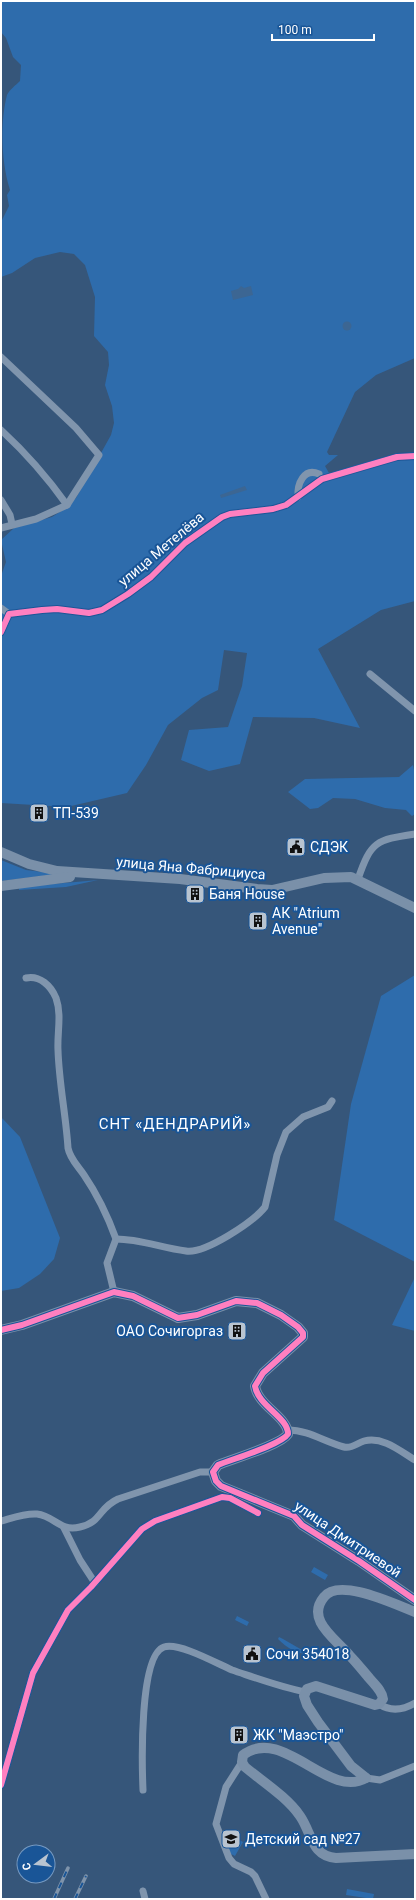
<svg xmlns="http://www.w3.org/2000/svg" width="416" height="1900" font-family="Roboto,sans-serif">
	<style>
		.green { fill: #2e6cac }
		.water { fill: #3c6693 }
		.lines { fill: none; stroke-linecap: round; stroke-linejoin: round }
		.street { stroke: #8095ad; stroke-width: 7 }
		.secondary { stroke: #7a90a9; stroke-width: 10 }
		.rail-casing { stroke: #7f94ab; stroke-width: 3.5 }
		.rail { stroke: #195597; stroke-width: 2; stroke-dasharray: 6; stroke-linecap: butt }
		.cycleway-casing { stroke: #195597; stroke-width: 8 }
		.cycleway { stroke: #ff80c0; stroke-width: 6 }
		.labels { text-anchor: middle; stroke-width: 4; stroke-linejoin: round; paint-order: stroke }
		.street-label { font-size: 14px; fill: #fff; stroke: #195597 }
		.poi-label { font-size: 14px; fill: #fff; stroke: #195597; text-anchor: start }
		.neighbourhood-label { font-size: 15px; letter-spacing: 1px; fill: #fff; stroke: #195597 }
	</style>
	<rect width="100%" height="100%" fill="#36567a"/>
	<g class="green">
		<path d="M1,1H415V358L376,375L355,392L327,452L329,455H338L325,466L329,473L398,453H415V601L381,610L318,649L360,728L314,718L253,717L240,764L209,771L181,760L189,730L228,727L242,686L247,653L224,650L218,690L202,698L168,725L146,765L127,793L67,807L1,803V576L6,562L1,540L14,528L52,517L66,508L76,498L111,435L114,423L112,406L105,385L109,365L108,352L94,336L95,297L85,265L74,254L60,252L35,258L12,273L1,277V222L9,206L7,195L10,190C1,162 0,122 7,95C9,90 16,85 20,81L21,65L13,57L6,38L1,32Z"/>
		<path d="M413,765L415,775V814L412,816L406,810L385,808L355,799L333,798L318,808L310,809L288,792L305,779L399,777Z"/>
		<path d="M1,860L26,870L51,873V875L1,881Z"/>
		<path d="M98,880L66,887L19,890V887Z"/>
		<path d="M415,975V1262L334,1220L351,1104L381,996Z"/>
		<path d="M1,1117L20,1137L60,1238L54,1259L40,1274L19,1288L1,1291Z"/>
		<path d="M415,1277V1331L392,1325Z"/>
		<path d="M314,1567L328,1575L325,1580L311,1572Z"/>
		<path d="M237,1616L249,1622L247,1626L235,1620Z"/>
		<path d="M279,1637L283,1639L309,1654C297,1654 287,1648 278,1639Z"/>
		<path d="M221,1831L243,1842L235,1856L227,1852Z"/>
		<path d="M347,1889L374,1894L373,1899L346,1895Z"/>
	</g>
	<g class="water">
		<path d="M241,286L244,288L251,286L253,295L233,300L231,291L238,289Z"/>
		<circle cx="347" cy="326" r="4.5"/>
		<path d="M245,486L247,490L221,498L220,495Z"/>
	</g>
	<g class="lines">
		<g class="street">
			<path d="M1,357L76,428L99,455L67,505L36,519L1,528"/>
			<path d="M1,430C26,453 47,477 67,505"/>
			<path d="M298,497C297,484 304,467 319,474"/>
			<path d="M1,500L10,515L12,524"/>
			<path d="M1,608L9,614"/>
			<path d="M1,632L9,614L42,610L57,609L89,613L102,610L128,594L151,577L185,543L222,517L230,514L273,509L286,505L322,479L397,457L415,456"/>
			<path d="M370,674L415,711"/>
			<path d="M358,879C371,841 376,840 415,834"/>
			<path d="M26,978C40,975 51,986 56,998C62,1015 57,1033 58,1050C59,1083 66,1116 68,1148C70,1159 78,1166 84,1175C97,1194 108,1217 116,1239L107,1263L114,1292"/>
			<path d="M116,1239C140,1239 162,1248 186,1251C205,1254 253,1222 265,1207L277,1155L286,1132L303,1117L328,1107L332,1101"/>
			<path d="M288,1430C308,1430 325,1442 344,1447C352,1449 357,1443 364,1441C383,1436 400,1451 415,1460"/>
			<path d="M1,1521C12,1518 25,1513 37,1514C55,1516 59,1532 80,1527C102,1522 98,1508 118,1499L200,1472H213"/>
			<path d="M64,1528L80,1560L95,1583"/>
			<path d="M379,1704C391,1712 403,1710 415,1703"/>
			<path d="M242,1762L226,1787L216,1824L229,1858L234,1864L251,1872L255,1876L266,1899"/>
			<path d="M366,1778L380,1780L415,1766"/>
			<path d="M1,1785L33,1673L68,1610L91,1587L142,1529L155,1521L222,1497L230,1498L258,1513"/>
			<path d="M143,1790C142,1766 139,1655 164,1647C179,1642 218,1664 232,1670C256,1678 280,1687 305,1692"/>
			<path d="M143,1891L145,1899"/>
		</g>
		<g class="secondary">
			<path d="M1,852L29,864L57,871L180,879L257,889L272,890L324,878L351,877L415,908"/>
			<path d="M1,886L70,877"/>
			<path d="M1,1330L22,1325L114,1292L133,1296L178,1318L197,1315L236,1301L257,1303L281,1315L298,1327L303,1333V1337L263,1373L255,1386C258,1406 288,1417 288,1434C281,1445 232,1459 218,1465L213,1472L216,1481L221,1486L294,1516L302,1525L359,1561L415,1600"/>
			<path d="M366,1778L351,1766L318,1722L307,1705L304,1696L307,1689L316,1686L375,1705L379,1704L383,1699C382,1691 375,1685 370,1679C363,1671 357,1663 350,1656C336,1639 305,1620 324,1597C339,1577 396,1605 415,1612"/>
			<path d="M366,1778C328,1800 283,1725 243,1755L242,1762L245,1767C263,1782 287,1797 300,1816C312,1833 311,1856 336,1858L415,1854"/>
		</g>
		<defs>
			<g id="rail">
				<path d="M54,1899L68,1868"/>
				<path d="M75,1899L86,1876"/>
			</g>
		</defs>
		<use href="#rail" class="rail-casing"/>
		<use href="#rail" class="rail"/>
		<defs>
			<g id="cycleway">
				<path d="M1,632L9,614L42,610L57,609L89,613L102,610L128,594L151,577L185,543L222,517L230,514L273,509L286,505L322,479L397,457L415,456"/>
				<path d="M1,1330L22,1325L114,1292L133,1296L178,1318L197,1315L236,1301L257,1303L281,1315L298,1327L303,1333V1337L263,1373L255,1386C258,1406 288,1417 288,1434C281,1445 232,1459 218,1465L213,1472L216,1481L221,1486L294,1516L302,1525L359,1561L415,1600"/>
				<path d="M1,1785L33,1673L68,1610L91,1587L142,1529L155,1521L222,1497L230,1498L258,1513"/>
			</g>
		</defs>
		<use href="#cycleway" class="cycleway-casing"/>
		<use href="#cycleway" class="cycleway"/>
	</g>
	<defs>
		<symbol id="building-square" viewBox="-11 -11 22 22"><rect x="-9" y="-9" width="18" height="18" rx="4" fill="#b9c4d0" stroke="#195597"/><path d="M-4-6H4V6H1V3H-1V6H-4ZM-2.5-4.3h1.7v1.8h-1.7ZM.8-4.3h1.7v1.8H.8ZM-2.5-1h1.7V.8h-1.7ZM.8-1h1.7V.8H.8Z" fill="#111"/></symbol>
		<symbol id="civic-square" viewBox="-11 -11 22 22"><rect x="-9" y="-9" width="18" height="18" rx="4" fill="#b9c4d0" stroke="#195597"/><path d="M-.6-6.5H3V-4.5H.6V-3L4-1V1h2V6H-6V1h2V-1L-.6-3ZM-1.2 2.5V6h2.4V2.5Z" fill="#111"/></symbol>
		<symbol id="school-square" viewBox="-11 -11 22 22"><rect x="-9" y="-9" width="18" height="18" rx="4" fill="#b9c4d0" stroke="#195597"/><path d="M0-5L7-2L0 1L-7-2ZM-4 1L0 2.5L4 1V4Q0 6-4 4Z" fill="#111"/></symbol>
	</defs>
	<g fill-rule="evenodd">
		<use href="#building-square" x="28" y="802" width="22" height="22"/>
		<use href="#civic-square" x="285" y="836" width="22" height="22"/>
		<use href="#building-square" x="184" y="883" width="22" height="22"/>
		<use href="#building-square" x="247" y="910" width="22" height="22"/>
		<use href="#building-square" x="226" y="1320" width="22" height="22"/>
		<use href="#civic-square" x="241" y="1643" width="22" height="22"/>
		<use href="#building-square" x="228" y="1724" width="22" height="22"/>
		<use href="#school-square" x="220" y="1828" width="22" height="22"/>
	</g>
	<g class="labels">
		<g class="street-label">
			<text transform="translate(161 549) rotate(-40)" y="5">улица Метелёва</text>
			<text transform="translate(191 868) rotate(5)" y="5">улица Яна Фабрициуса</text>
			<text transform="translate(348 1539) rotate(34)" y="5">улица Дмитриевой</text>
		</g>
		<g class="poi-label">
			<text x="53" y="818">ТП-539</text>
			<text x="310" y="852">СДЭК</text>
			<text x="209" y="899">Баня House</text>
			<text x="272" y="918">АК "Atrium<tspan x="272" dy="16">Avenue"</tspan></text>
			<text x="223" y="1336" text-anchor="end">ОАО Сочигоргаз</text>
			<text x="266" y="1659">Сочи 354018</text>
			<text x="253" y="1740">ЖК "Маэстро"</text>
			<text x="245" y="1844">Детский сад №27</text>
		</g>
		<g class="neighbourhood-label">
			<text x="175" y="1129">СНТ «ДЕНДРАРИЙ»</text>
		</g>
	</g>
	<rect width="416" height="1900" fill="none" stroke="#ffffff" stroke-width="4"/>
	<g transform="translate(36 1864) rotate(255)"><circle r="19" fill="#195597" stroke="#7599c1"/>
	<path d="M0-3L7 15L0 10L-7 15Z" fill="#b9c4d0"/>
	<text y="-6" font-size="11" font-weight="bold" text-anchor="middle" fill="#ffffff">С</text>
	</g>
	<path d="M272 34v6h102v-6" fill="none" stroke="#ffffff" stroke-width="2"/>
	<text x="278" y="34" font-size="12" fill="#ffffff" stroke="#195597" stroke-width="3" paint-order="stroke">100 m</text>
</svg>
